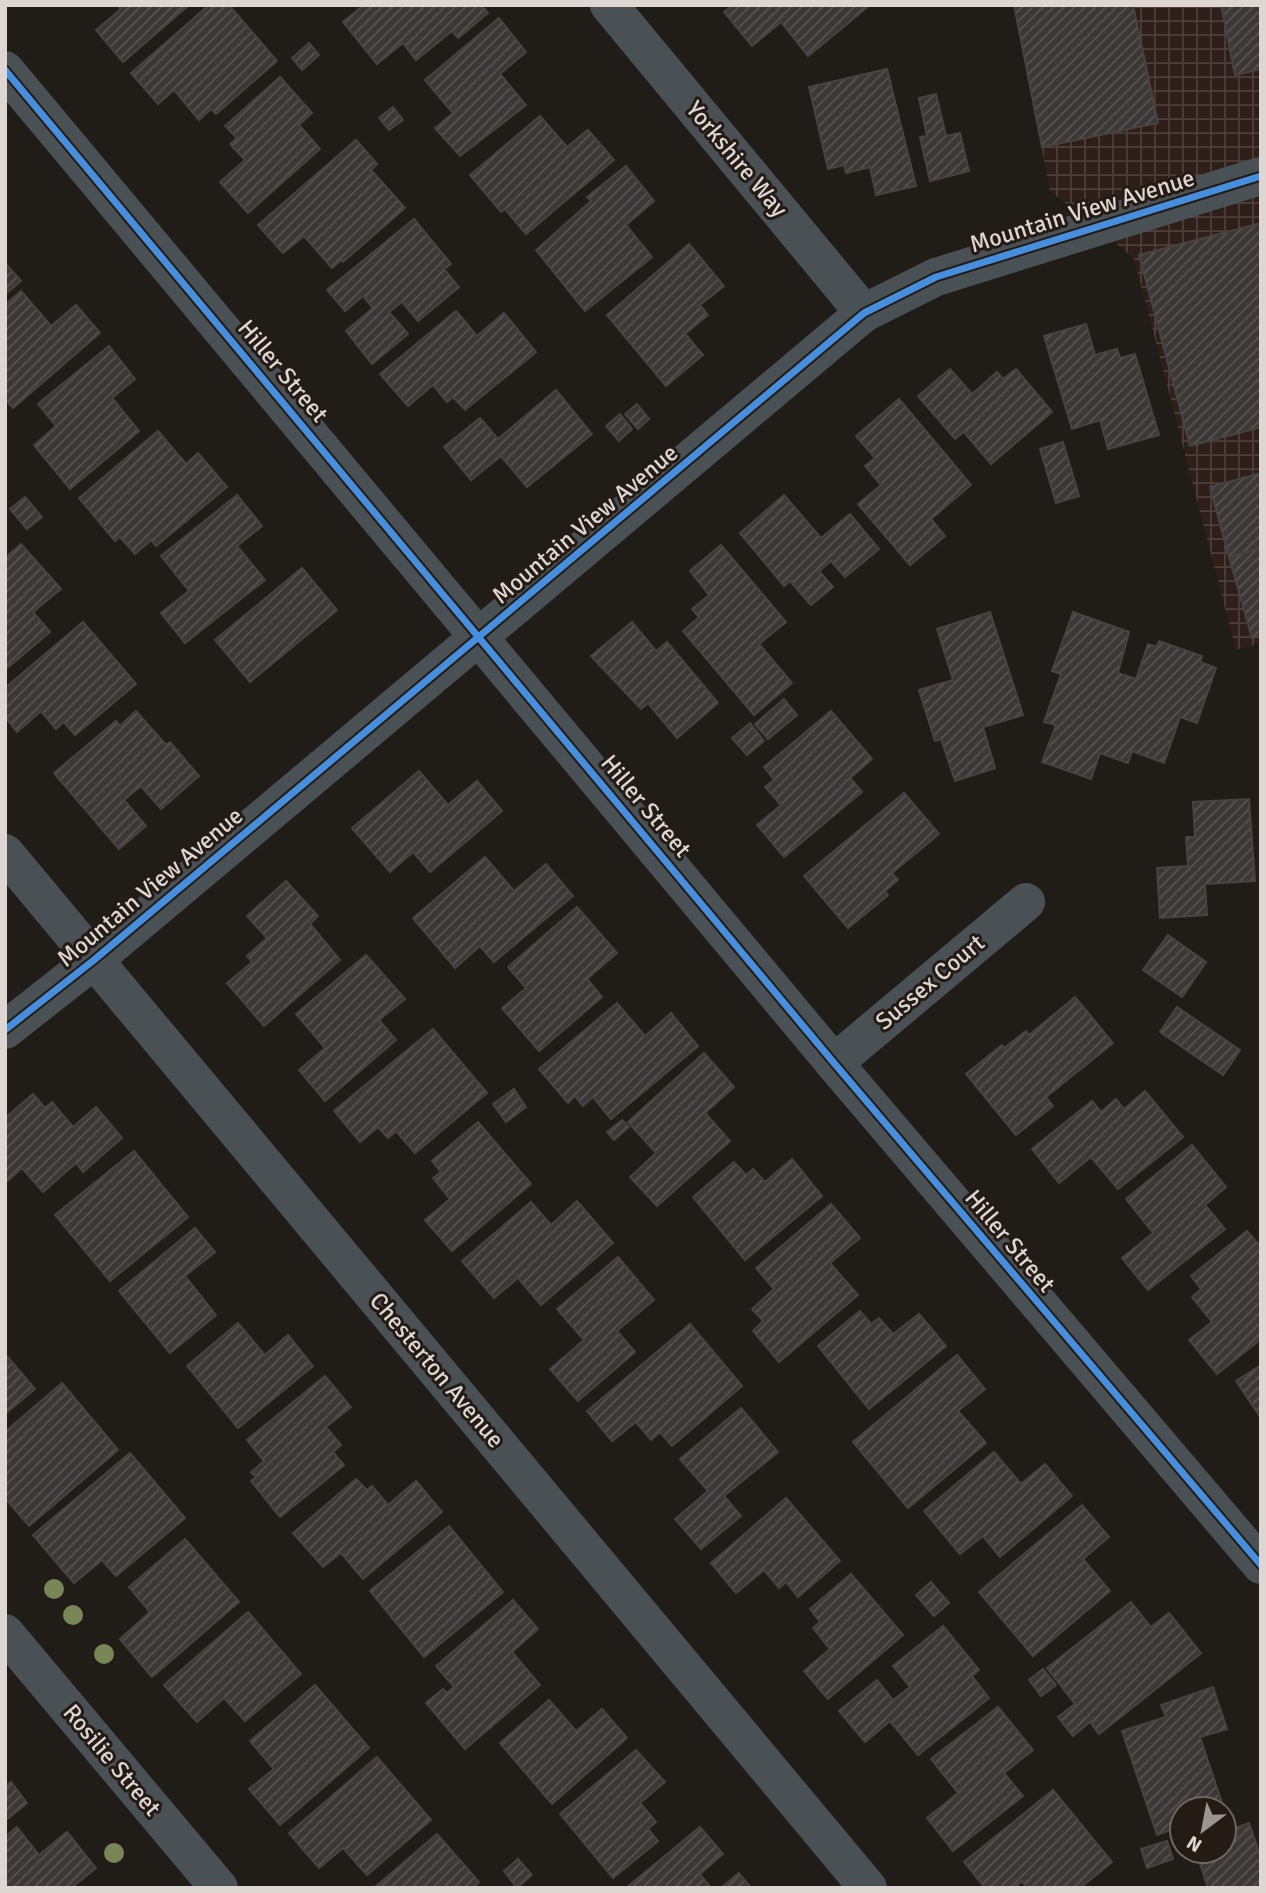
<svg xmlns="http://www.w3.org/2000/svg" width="1266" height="1893" font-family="Signika,sans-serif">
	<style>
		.industrial { fill: url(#industrial-grid) }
		.building { fill: url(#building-hatch); stroke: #484341; stroke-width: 2 }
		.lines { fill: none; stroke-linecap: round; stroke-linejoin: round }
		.minor { stroke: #4a5154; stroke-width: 38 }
		.cycleway-casing { stroke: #241b15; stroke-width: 11 }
		.cycleway { stroke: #468fdf; stroke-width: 7 }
		.tree { fill: #798757 }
		.labels { text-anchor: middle; stroke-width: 6; stroke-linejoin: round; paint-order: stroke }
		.street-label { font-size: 24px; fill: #ddd6d2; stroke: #241b15 }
	</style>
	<defs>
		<pattern id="industrial-grid" width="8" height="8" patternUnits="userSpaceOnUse" patternTransform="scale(1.75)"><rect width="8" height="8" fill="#2f1f1b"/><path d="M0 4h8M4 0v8" fill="none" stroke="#4d3f3b"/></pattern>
		<pattern id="building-hatch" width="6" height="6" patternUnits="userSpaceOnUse" patternTransform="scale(1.75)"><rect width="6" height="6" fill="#3c3837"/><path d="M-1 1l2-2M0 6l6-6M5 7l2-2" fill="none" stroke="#585453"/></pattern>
	</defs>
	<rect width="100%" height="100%" fill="#201c18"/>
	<path class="industrial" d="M1014,5H1261V643L1236,650L1134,258L1050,191Z"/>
	<g class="building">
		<path d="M117,5H189L123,62L96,30L121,9Z"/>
		<path d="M209,5H229L277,61L216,114L211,109L199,120L174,90L158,104L131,73Z"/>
		<path d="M364,5H481L488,13L458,38L452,31L416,60L403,43L377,64L343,22Z"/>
		<path d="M733,5H870L808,56L781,22L752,46L724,12Z"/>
		<path d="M1014,5H1133L1158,123L1042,147Z"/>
		<path d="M1221,5H1261V69L1235,75Z"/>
		<path d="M499,18L526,52L500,74L526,105L460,156L435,128L453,113L425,80Z"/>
		<path d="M309,43L319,55L302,70L292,58Z"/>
		<path d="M887,69L916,186L876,195L870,167L846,173L844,165L828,169L809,87Z"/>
		<path d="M280,77L312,113L299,125L320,149L248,213L220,182L245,160L230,144L237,138L225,126Z"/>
		<path d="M936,94L946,136L960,133L969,171L930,181L920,137L927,136L919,98Z"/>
		<path d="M393,107L403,120L389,130L379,118Z"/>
		<path d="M540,116L567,147L588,130L614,160L526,234L505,209L501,212L470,175Z"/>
		<path d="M356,140L377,164L371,170L405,208L343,262L341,260L332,268L304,236L283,253L258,225Z"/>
		<path d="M626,166L654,201L626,225L652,257L585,311L536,250L591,201L587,197Z"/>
		<path d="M414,219L451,264L444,269L459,287L418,321L402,302L389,312L408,334L372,364L346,331L373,308L363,296L345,311L327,290Z"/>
		<path d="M1261,223V427L1190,446L1139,255Z"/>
		<path d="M689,244L724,286L700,305L708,315L685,334L703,355L666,386L607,315Z"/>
		<path d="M5,263L21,281L8,292L5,290Z"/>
		<path d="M21,291L51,326L76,305L100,333L13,408L5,399V305Z"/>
		<path d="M456,311L477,336L504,313L536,352L465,410L453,397L447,402L433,385L408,406L380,374Z"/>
		<path d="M1086,324L1095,355L1117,349L1120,358L1135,354L1159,435L1108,449L1100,420L1072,429L1044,336Z"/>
		<path d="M109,346L135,379L112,398L139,431L70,489L34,445L56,426L38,404Z"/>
		<path d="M950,369L972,394L997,372L1003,379L1016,369L1052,412L991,464L964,432L955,439L918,396Z"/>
		<path d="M556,390L592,434L527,487L501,456L471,480L444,447L480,418L498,439Z"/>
		<path d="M899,399L971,485L931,519L945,536L910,565L858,504L881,485L865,466L875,458L856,436Z"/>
		<path d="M637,404L649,419L638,429L625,414Z"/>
		<path d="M620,414L632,429L619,441L606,426Z"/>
		<path d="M158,431L186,464L198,453L227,487L156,546L151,540L135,554L120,537L115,541L79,498Z"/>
		<path d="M1063,442L1079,496L1056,503L1040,449Z"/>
		<path d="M1261,473V548L1229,557L1210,487Z"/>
		<path d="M237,495L262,526L237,546L265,580L185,643L161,613L189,591L161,556Z"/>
		<path d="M784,495L821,538L850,514L879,549L845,577L831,561L819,571L833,587L811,605L790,581L784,586L740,533Z"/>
		<path d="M25,497L42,517L27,529L10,509Z"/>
		<path d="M21,544L61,589L33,612L50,632L5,670V558Z"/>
		<path d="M721,545L786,622L759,644L792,683L754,715L683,631L699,617L692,609L709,595L690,571Z"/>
		<path d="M1261,548V636L1252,638L1229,557Z"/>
		<path d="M302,568L337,610L250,682L215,640Z"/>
		<path d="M990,612L1023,715L983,727L995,768L955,781L941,739L935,741L919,690L953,680L937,629Z"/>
		<path d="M1073,612L1129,632L1118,673L1136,679L1148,644L1157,647L1159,641L1202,656L1200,662L1216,668L1197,723L1180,717L1164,763L1132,751L1128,763L1100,753L1091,779L1042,762L1056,725L1044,722L1061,674L1052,671Z"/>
		<path d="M83,622L136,684L75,735L64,722L56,729L41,711L17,732L5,717V688Z"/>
		<path d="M632,622L656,651L667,642L718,703L677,738L648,703L641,709L591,656Z"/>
		<path d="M784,699L797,715L768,739L755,724Z"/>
		<path d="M136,711L166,745L170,742L199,776L161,809L141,786L124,800L146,826L119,849L54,773L116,721L120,726Z"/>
		<path d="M831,711L872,759L850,778L862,792L784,857L757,825L781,805L765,787L774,780L764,767Z"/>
		<path d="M750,723L764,741L747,755L732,738Z"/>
		<path d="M419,771L448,805L477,781L502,811L430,872L413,852L390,872L352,828Z"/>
		<path d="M904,793L939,834L892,873L898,880L885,891L888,895L848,928L804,876Z"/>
		<path d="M1249,799L1255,881L1205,884L1207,915L1160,918L1157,868L1188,866L1186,837H1195L1193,802Z"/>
		<path d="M485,857L514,891L546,864L573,896L494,962L480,946L455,968L413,918Z"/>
		<path d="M286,881L318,916L310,924L340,960L264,1026L227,983L252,962L247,956L267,938L247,916Z"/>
		<path d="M577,907L617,953L587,979L602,997L539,1051L502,1008L526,988L508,967Z"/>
		<path d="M1168,935L1206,962L1182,997L1143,970Z"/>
		<path d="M366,955L405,999L379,1020L396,1040L325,1101L299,1070L325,1048L296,1014Z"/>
		<path d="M1075,997L1113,1043L1046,1097L1053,1106L1016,1135L966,1074L1002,1045L1004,1048L1026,1031L1029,1035Z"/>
		<path d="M617,1003L645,1036L671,1013L698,1046L611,1119L593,1097L583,1106L575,1096L568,1103L539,1069Z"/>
		<path d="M1177,1007L1240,1050L1223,1075L1160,1032Z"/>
		<path d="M433,1029L487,1093L415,1153L396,1131L388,1138L378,1127L360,1142L334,1111Z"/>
		<path d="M704,1053L734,1087L705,1113L730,1141L657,1206L630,1177L656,1153L628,1122Z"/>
		<path d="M514,1089L526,1107L506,1122L493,1104Z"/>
		<path d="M1145,1091L1183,1137L1118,1189L1091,1157L1059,1183L1032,1149L1092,1101L1101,1112L1116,1099L1124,1109Z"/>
		<path d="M33,1094L45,1108L52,1102L73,1127L96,1107L122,1138L83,1172L76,1163L43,1192L22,1168L5,1183V1118Z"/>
		<path d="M622,1120L629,1127L614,1140L607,1132Z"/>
		<path d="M478,1122L531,1184L452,1251L425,1220L450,1199L433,1178L441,1172L432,1161Z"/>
		<path d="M1192,1145L1226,1187L1205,1205L1225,1229L1148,1290L1122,1258L1153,1233L1126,1199Z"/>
		<path d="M134,1151L188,1217L110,1281L55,1215Z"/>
		<path d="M792,1159L822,1196L745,1260L693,1197L734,1162L746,1175L753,1169L765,1182Z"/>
		<path d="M577,1201L613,1243L541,1305L518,1278L494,1298L462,1261L531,1202L551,1225Z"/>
		<path d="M831,1204L860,1238L830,1263L858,1295L779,1362L753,1331L763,1321L752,1309L774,1289L756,1268Z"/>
		<path d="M195,1228L215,1252L185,1276L216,1315L170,1353L119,1291Z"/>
		<path d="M1247,1231L1261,1247V1339L1217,1374L1189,1340L1212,1322L1192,1297L1201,1289L1191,1276Z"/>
		<path d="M618,1257L654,1300L617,1331L635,1352L578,1401L550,1369L584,1340L557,1309Z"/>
		<path d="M860,1311L871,1324L879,1318L893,1334L919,1314L946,1346L869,1409L818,1346Z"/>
		<path d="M238,1323L265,1355L288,1335L313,1366L238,1428L187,1366Z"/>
		<path d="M690,1324L742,1386L672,1446L660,1432L651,1440L636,1422L612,1441L587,1411Z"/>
		<path d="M5,1354L35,1389L5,1414Z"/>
		<path d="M957,1355L985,1389L958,1411L986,1443L908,1508L853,1442Z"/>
		<path d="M1261,1365V1418L1236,1381Z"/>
		<path d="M325,1376L351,1407L326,1427L341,1445L333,1452L344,1465L280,1517L251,1481L256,1477L251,1472L264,1461L247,1440Z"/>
		<path d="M62,1383L118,1450L29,1526L5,1498V1432Z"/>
		<path d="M741,1408L778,1452L724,1496L741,1516L701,1549L675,1519L708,1491L680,1459Z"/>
		<path d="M994,1452L1021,1484L1045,1464L1072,1496L1000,1557L983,1536L960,1554L924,1511Z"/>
		<path d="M130,1453L185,1518L116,1576L102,1560L74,1583L33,1535Z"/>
		<path d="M356,1479L367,1490L372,1486L388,1505L416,1481L442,1512L363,1579L341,1553L323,1567L293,1533Z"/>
		<path d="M786,1498L840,1561L798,1597L786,1582L779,1588L764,1570L736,1593L711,1563Z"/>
		<path d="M1082,1505L1109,1537L1083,1559L1110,1591L1033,1656L979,1592Z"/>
		<path d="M449,1526L503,1592L424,1657L370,1591Z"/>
		<path d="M185,1539L239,1602L152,1677L120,1639L150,1612L129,1587Z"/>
		<path d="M851,1574L903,1635L828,1699L804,1671L830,1649L813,1628L820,1622L810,1609Z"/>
		<path d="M931,1582L949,1603L934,1616L916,1595Z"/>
		<path d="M513,1600L538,1629L512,1652L540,1685L465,1749L426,1703L443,1689L447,1693L454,1687L436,1666Z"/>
		<path d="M1131,1602L1151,1627L1169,1613L1201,1653L1099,1734L1090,1722L1073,1736L1058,1717L1075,1704L1047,1668Z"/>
		<path d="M248,1612L301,1674L245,1721L224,1698L197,1722L164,1685Z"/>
		<path d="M943,1626L979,1670L972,1676L989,1698L918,1755L890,1721L865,1742L839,1711L877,1680L893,1700L910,1687L893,1666Z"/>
		<path d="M1043,1669L1056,1685L1041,1696L1029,1680Z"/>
		<path d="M315,1685L369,1748L280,1825L249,1789L274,1769L250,1741Z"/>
		<path d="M1213,1687L1227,1729L1200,1737L1225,1812L1224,1809H1182V1826L1157,1835L1122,1731L1166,1717L1161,1705Z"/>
		<path d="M549,1700L576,1731L602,1709L627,1738L552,1804L500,1743Z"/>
		<path d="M998,1707L1033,1750L1004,1773L1023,1796L953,1851L927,1818L958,1793L931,1759Z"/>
		<path d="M636,1750L665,1782L640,1803L656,1822L648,1829L658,1841L613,1878L560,1814Z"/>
		<path d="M377,1757L431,1820L367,1875L343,1848L319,1868L289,1833Z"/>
		<path d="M11,1782L27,1803L5,1821V1787Z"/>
		<path d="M1053,1790L1112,1862L1080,1888H1027L1022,1881L1014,1888H985L964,1862Z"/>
		<path d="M1249,1823L1261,1858V1888H1208L1196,1851H1224V1832Z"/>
		<path d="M17,1827L39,1855L67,1832L96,1868L71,1888H5V1837Z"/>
		<path d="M700,1827L723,1854L700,1874L711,1888H626Z"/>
		<path d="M437,1834L479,1882L473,1888H374Z"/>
		<path d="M1167,1841L1173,1859L1147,1868L1141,1849Z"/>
		<path d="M518,1859L532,1875L517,1888L504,1871Z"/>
		<path d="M739,1873L751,1888H721Z"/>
	</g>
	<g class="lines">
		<g class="minor">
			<path d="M609,5L864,313"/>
			<path d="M5,70L834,1063L1261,1565"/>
			<path d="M5,853L868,1888"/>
			<path d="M5,1030L94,960L864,313L936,277L1261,176"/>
			<path d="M834,1063L1026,902"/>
			<path d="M5,1633L219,1888"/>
		</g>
		<defs>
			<g id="cycleway">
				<path d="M5,70L834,1063L1261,1565"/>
				<path d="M5,1030L94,960L864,313L936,277L1261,176"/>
			</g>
		</defs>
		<use href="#cycleway" class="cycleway-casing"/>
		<use href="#cycleway" class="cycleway"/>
	</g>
	<g class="tree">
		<circle cx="54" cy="1589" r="10"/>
		<circle cx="73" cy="1615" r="10"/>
		<circle cx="104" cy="1654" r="10"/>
		<circle cx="114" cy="1853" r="10"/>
	</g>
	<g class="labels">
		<g class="street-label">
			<text transform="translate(737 159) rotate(50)" y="8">Yorkshire Way</text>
			<text transform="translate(1082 211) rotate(-17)" y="8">Mountain View Avenue</text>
			<text transform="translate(283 371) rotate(50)" y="8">Hiller Street</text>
			<text transform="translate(585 524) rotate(-40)" y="8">Mountain View Avenue</text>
			<text transform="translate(646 806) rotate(50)" y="8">Hiller Street</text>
			<text transform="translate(150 887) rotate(-40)" y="8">Mountain View Avenue</text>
			<text transform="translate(930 982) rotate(-40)" y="8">Sussex Court</text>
			<text transform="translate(1010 1241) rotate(50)" y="8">Hiller Street</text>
			<text transform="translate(437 1370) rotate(50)" y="8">Chesterton Avenue</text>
			<text transform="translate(112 1760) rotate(50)" y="8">Rosilie Street</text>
		</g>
	</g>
	<rect width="1266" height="1893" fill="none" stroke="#ddd6d2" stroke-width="14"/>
	<g transform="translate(1203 1830) rotate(212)"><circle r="33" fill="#241b15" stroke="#6e6661" stroke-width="2"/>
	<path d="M0-5L12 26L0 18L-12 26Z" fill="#9b9591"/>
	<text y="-10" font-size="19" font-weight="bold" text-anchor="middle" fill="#ddd6d2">N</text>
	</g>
</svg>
